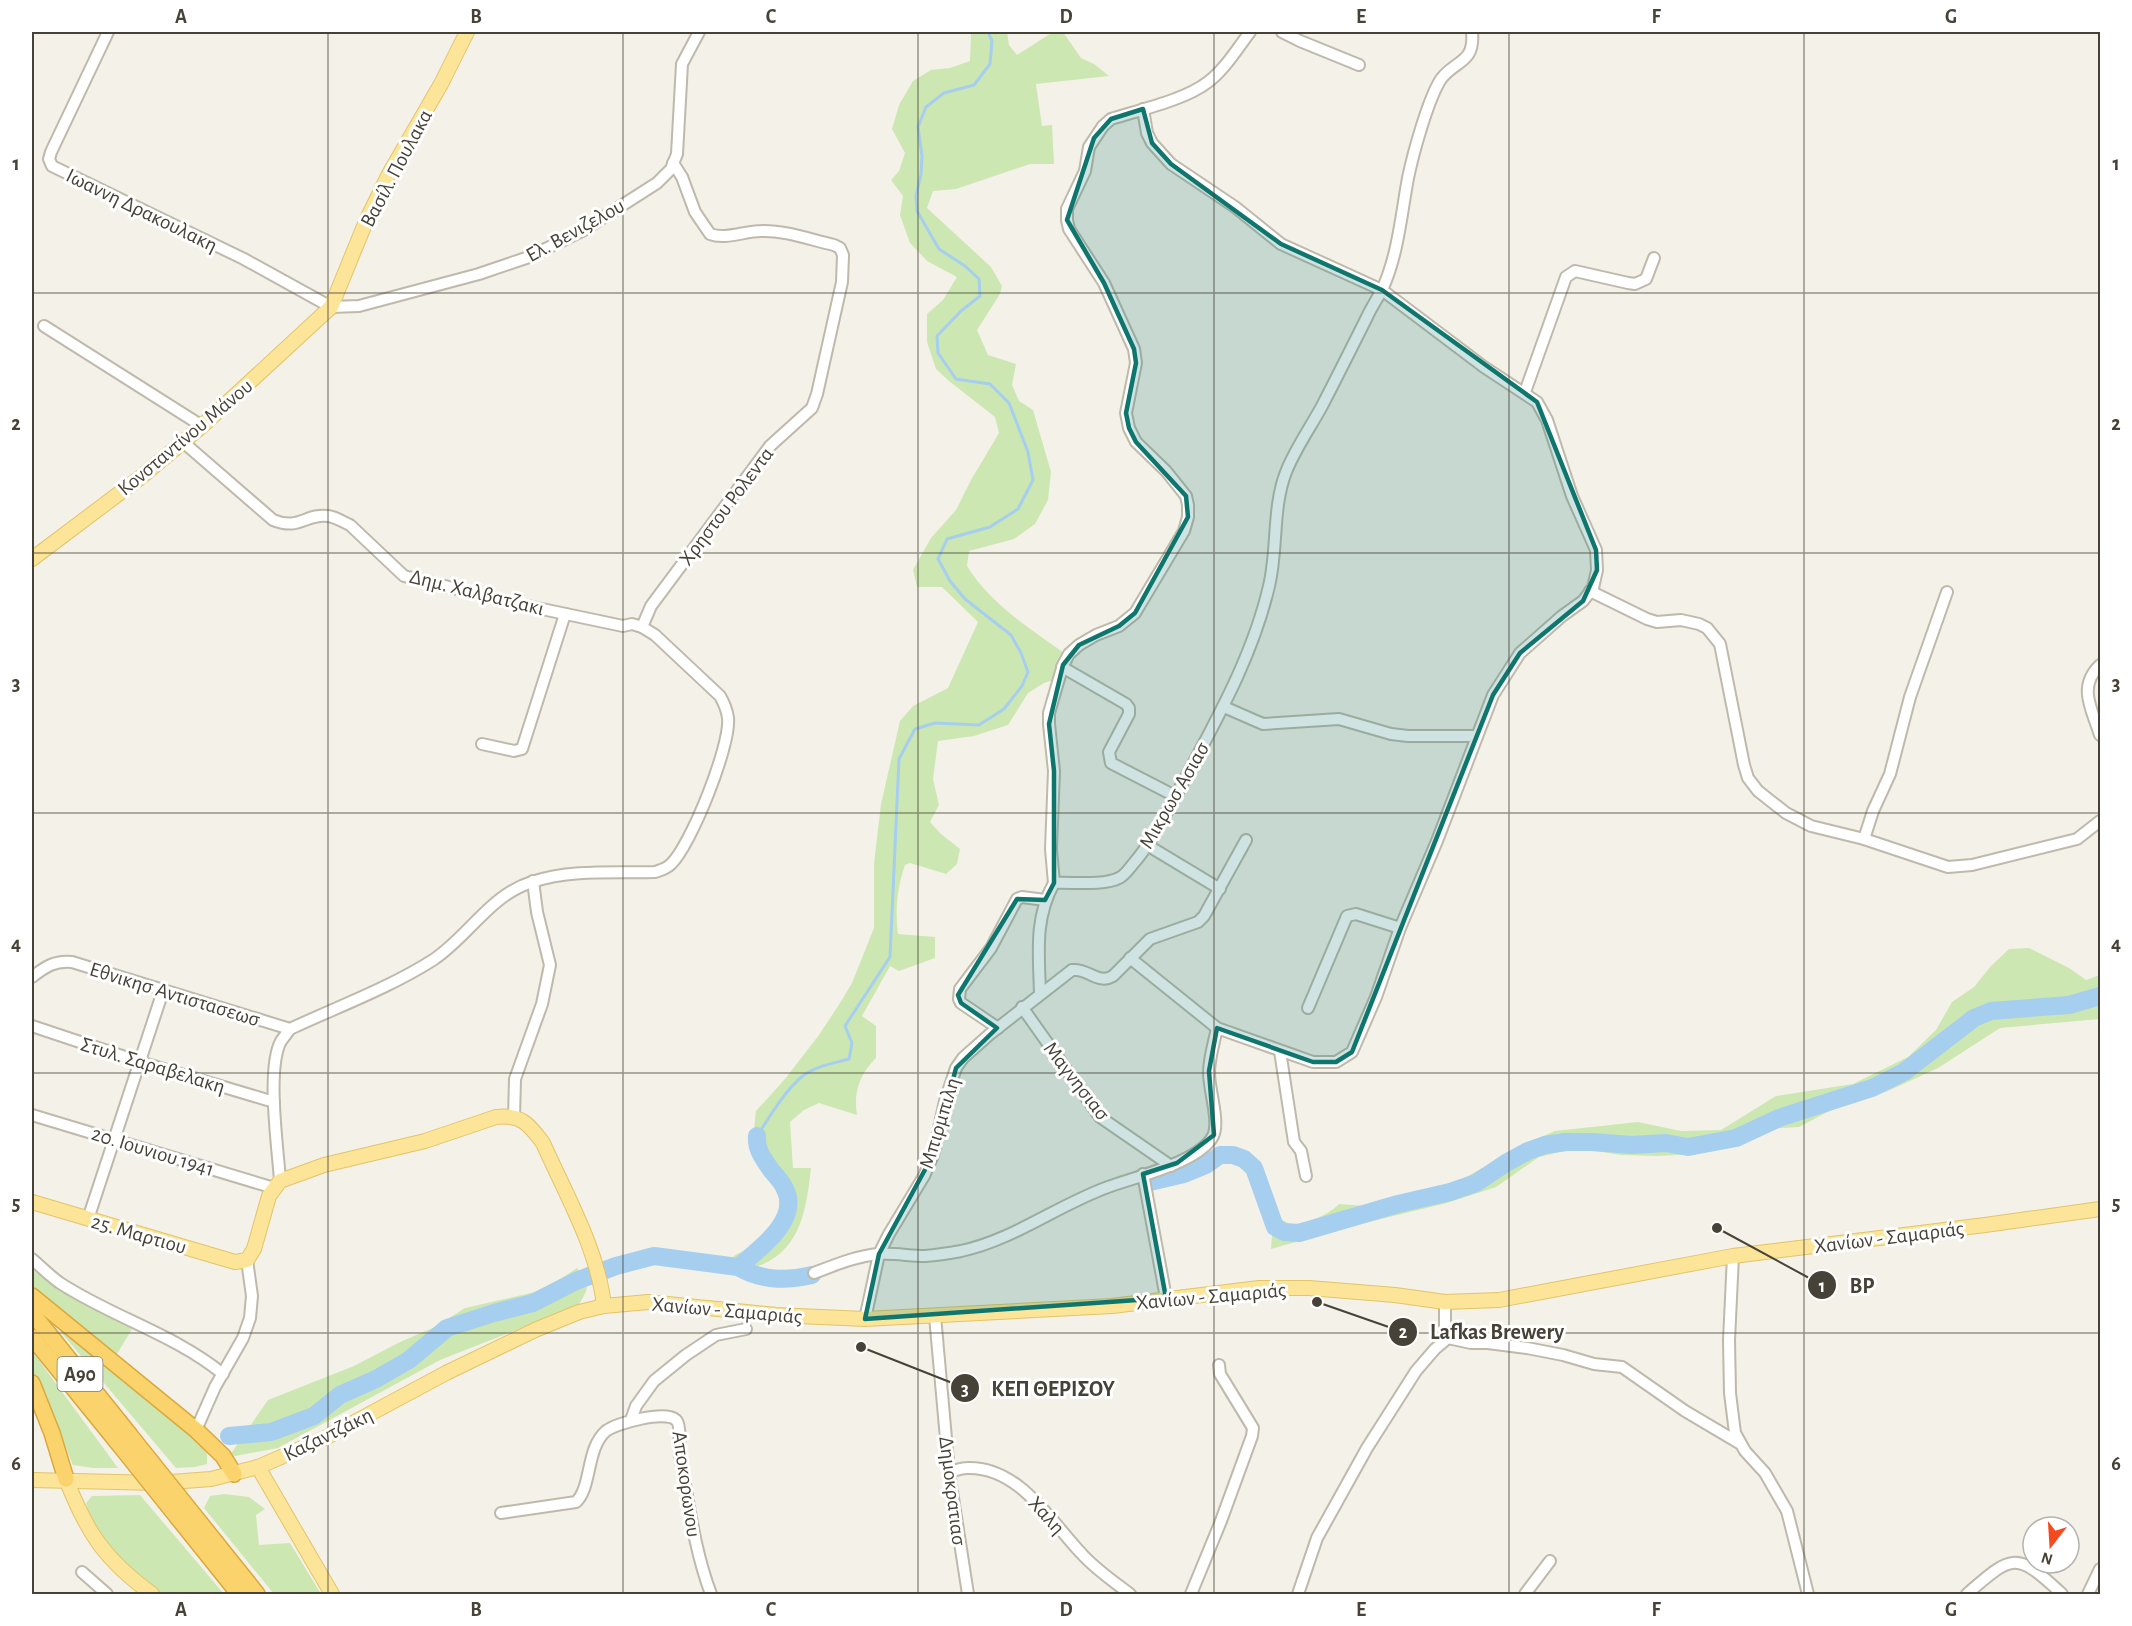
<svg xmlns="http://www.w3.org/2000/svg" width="2132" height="1626" font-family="'Alegreya Sans',sans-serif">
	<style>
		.green { fill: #cde7b2 }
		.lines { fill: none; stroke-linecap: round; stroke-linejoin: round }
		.stream { stroke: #a6ceef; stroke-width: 3 }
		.river { stroke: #a6ceef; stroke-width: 18 }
		.minor-casing { stroke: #bfb9ab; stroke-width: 14 }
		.major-casing { stroke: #e2c469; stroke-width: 16 }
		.highway-casing { stroke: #dba83c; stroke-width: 18 }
		.minor { stroke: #fff; stroke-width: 10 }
		.major { stroke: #fce599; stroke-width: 14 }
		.highway { stroke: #fbd36d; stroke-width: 15 }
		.highway-bridge-casing { stroke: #dba83c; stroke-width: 18; stroke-linecap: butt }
		.highway-bridge { stroke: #fbd36d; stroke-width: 15 }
		.marked { fill: #0f766e; fill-opacity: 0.2; stroke: #0f766e; stroke-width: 4.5; stroke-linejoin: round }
		.grid { fill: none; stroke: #474237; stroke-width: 1.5; stroke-opacity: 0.55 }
		.labels { text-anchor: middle; stroke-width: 6; stroke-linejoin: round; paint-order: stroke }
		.shield { fill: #fff; stroke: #7e7b73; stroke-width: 1.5 }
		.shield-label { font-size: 20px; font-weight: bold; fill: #474237 }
		.street-label { font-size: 21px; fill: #474237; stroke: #fff }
		.leader { fill: none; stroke: #474237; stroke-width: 2 }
		.callout-dot { fill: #474237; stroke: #fff; stroke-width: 2 }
		.mark-label { font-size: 18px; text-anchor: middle; font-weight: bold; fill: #fff }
		.callout-label { font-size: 22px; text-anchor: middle; font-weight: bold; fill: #474237; stroke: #fff; stroke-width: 6; stroke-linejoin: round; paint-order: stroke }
		.neatline { fill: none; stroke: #474237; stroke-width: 2 }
		.grid-label { font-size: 20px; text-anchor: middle; font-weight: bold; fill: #474237 }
	</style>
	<rect width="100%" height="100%" fill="#f4f1e9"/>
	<g class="green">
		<path d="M969,32H1007L1009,45L1017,55L1053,32H1063L1081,58L1094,64L1109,76L1036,84L1042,126L1052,125L1054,164H1030L956,189L933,191L927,208L991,267L1002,286L1000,294L977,330L988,355L1016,364L1012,385L1019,401L1033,410L1051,472L1048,500L1035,524L1014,539L969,551L967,566C992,607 1036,632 1074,660L1067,676L1044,683L1028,693L1008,725L974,736L938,741L933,779L939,805L930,822L941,834L960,849L957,864L946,874L910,863L905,865C897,888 895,910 898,934L935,937V958L899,971L890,966L862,1016L876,1026V1058C860,1074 853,1092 857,1115L819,1103L804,1110L790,1122L793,1168H811C807,1202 803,1241 771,1260C760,1267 753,1265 741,1275L722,1270L735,1255L753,1247L764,1237L774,1225L780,1213L779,1198L774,1186L752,1149L756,1111L785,1079L819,1035L840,1003L852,983L874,928V864L881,804L900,721L913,706L948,688L978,622L942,587H917L913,570L931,538L956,510L971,480L999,433L995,417L949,381L936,369L927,342V314L943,300L957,277L927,261L910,243L900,215L903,196L891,180L899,171L905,153L892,129L899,105L913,81L931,70L950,68L970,61L971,35Z"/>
		<path d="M2029,948L2069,968L2086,980L2100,975V1019L2000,1028L1938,1068L1888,1091L1839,1106L1799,1127L1768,1129L1739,1146L1696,1154L1657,1156L1621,1155L1576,1148L1539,1157L1496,1187L1447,1203L1356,1225L1271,1249L1272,1235L1260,1195L1269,1196L1277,1217L1291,1225C1309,1222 1326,1217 1339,1204L1367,1206L1459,1181L1529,1142L1555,1131L1638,1122L1681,1131L1721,1130L1776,1096L1853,1084L1908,1057L1936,1030L1952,1002L1974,987L1991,966L2009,949Z"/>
		<path d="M32,1268L35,1272L89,1307L132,1329L114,1359L50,1305L32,1285Z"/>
		<path d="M577,1268C591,1285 589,1288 578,1306L440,1360L278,1448L235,1456L230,1455L268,1400L354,1366L400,1342L435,1327L465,1308L535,1292L562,1278Z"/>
		<path d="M54,1324L194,1436L207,1454V1464L195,1467L176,1468Z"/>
		<path d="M32,1351L118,1468H93L73,1465L32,1371Z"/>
		<path d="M224,1494L249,1497L265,1509L256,1515L259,1545L290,1543L321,1594H274L204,1508L210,1496Z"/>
		<path d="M140,1495L224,1594C212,1594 166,1598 158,1593C133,1580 91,1531 86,1503L92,1496Z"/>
	</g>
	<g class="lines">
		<path class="stream" d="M757,1136C770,1116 785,1090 804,1075C816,1066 835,1063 849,1059L852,1043L845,1026L890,957L899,759L915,729L935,723L979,725L1004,709L1022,686L1028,672L1021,653L1011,635L965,599L950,581L938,559L947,539L990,527L1018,509L1033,480L1028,452L1009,403L990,384L956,379L938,353L937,336L961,311L980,296L979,279L965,266L939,249L917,211L916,196L921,174L922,156L918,127L926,107L944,93L974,85L990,64L992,41L988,32"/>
		<g class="river">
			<path d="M1150,1182L1184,1174L1206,1165L1220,1155H1233L1244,1159L1254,1168L1275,1227L1284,1232L1299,1233L1398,1204L1450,1192L1476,1183L1506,1163L1528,1151L1545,1145L1566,1142H1592L1632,1145L1666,1143L1688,1147L1736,1138L1779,1118L1872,1088L1904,1072L1974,1018L1991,1011L2069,1005L2100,996"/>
			<path d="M738,1267C758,1250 801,1220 785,1189C782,1182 776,1176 771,1170C763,1158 756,1150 757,1136"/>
			<path d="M229,1436L271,1432L314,1416L340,1395L376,1379L409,1360L447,1328L494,1313L533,1303L576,1281L616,1266L654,1256L738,1267C762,1281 786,1281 812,1275"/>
		</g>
		<defs>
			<g id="minor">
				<path d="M108,32L51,152L49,159L52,166L244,259L331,307L359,306L479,274L529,257L582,231L657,183L671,169L677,154L682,64L699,32"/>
				<path d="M1282,32L1300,41L1359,65"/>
				<path d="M44,326L202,426"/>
				<path d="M1525,392L1566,277L1575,271L1628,283L1635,284L1646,279L1654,258"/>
				<path d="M183,442L273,520C299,531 306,513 328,516C336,517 343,522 350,525L404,576L523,605L623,626L632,624L642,627L655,635L720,696C724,703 727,710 728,718C731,745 691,845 671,864C666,869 661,870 655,872C615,873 571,869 532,882C490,895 469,936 433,960C389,988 337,1007 290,1029C287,1033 284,1037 281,1041C266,1069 278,1148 280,1181"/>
				<path d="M1590,591L1647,619L1657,622L1681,620L1699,624L1707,628L1720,644L1744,765L1748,778L1758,791L1786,813L1811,826L1864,839L1948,867L1972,865L2077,839L2100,821"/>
				<path d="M642,627L651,606L770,446L812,408L817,394L842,282L843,255L840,248L834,245C811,240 785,230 761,231C745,231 725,240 710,234L695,212L682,177L673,163"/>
				<path d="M2100,665C2077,687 2092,709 2100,735"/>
				<path d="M1062,667L1126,704L1129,708V714L1109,752L1111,763L1175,796"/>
				<path d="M1224,707L1263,724L1339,719L1391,734L1408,736H1477"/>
				<path d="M482,744L514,751L522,749L565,614"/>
				<path d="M1864,839L1873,811L1890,774L1910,697L1947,592"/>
				<path d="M1147,845L1220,889"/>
				<path d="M1054,883L1051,849L1054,771L1049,724V713L1063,665L1069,654L1079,645L1096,635L1119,626L1135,613L1184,531L1188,517V505L1186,496L1166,471L1136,442L1129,428L1126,413L1136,363L1134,349L1104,283L1069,229L1067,220V209L1085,171L1089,147L1103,126L1111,119C1139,110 1185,100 1208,82C1225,69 1237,49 1250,32"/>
				<path d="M1130,958L1217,1028L1313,1062H1336L1352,1052L1376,997L1400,928L1437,841L1493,695L1520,653L1562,616L1583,601L1593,588L1597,570L1596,550L1572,496L1547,420L1537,402L1484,367L1382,290L1281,244L1235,207L1171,164L1152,143L1147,133L1143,109"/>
				<path d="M32,977C45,967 55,960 72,962L290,1029"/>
				<path d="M1040,994C1039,954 1034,919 1054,883C1071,882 1103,886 1119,878C1124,876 1129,869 1133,864C1154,840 1169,807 1185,779C1218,717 1253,655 1269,586C1278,549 1272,508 1286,472C1295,449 1310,428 1322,406C1337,377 1352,347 1367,317C1371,308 1377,299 1382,290C1398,255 1401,216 1408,178C1413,154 1428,99 1441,79C1455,60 1475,64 1472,32"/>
				<path d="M1022,1007L1100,1117L1171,1166"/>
				<path d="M1308,1008L1347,916L1356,914L1400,928"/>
				<path d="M32,1026L140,1062L274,1102"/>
				<path d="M998,1028L961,1003L959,999L960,989L991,948L1017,899L1022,897L1045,900"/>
				<path d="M1280,1051L1294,1142L1301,1151L1306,1176"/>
				<path d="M32,1115L274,1188"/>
				<path d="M514,1117L515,1079L542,1004L550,965L537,912L533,881"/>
				<path d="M1143,1174L1166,1298"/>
				<path d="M88,1219L163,991"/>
				<path d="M1733,1256L1729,1340L1730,1393L1735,1433L1745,1451L1765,1473L1787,1511L1808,1594"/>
				<path d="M32,1259C41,1267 50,1276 60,1283C112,1317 174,1334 223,1374"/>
				<path d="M814,1273C835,1265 856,1256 879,1254C895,1253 910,1256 925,1256C937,1255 950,1253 961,1251C1013,1240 1058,1205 1108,1187C1135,1177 1200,1162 1213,1136C1220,1122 1209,1090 1209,1073C1209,1058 1214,1043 1217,1028"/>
				<path d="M1445,1302V1326L1448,1338L1471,1343H1488L1527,1348L1563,1355L1594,1364L1622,1367L1685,1411L1739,1443"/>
				<path d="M935,1316L949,1472L968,1594"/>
				<path d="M865,1319L879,1254L889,1234L924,1176L933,1155L945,1101L956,1068L963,1058L990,1034L1072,970C1088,968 1098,985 1113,976L1150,939L1198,922L1204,916L1246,840"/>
				<path d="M631,1420L636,1406L654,1381L686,1355L716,1335L746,1329"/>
				<path d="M196,1430L215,1387L243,1338L250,1318L252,1296L247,1260"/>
				<path d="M949,1472C954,1471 961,1468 967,1468C1018,1466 1050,1520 1081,1553C1095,1569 1113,1581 1130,1594"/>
				<path d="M501,1513L576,1502C592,1487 586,1448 606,1431C617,1423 665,1410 676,1420C681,1424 679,1448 680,1456C689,1503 694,1549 711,1594"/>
				<path d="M82,1572L107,1594"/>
				<path d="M1191,1594L1221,1521L1252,1436L1253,1428L1220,1374L1219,1365"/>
				<path d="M1298,1594L1317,1538L1367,1448L1416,1371L1435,1349L1448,1338"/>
				<path d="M1525,1594L1550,1561"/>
				<path d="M1967,1594C2013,1554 2016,1551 2062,1594"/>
				<path d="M2088,1594L2100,1569"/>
			</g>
			<g id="major">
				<path d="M32,559L141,477L202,426L331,307L367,219L389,174L441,84L467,32"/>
				<path d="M32,1202L235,1262L247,1260L254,1249L269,1196L280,1181L324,1165L425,1141L496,1117C521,1114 529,1124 543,1143C566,1195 598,1249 604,1306"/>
				<path d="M258,1467L332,1594"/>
				<path d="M66,1479C87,1533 105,1560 152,1594"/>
				<path d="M32,1480L158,1483L211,1479L258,1467L325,1438L446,1373L535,1330L579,1312L604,1306L648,1302L776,1315L865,1319L1112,1306L1259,1288H1309L1395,1295L1445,1302L1499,1300L1733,1256L1985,1225L2100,1209"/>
			</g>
			<g id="highway">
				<path d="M32,1296L196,1430L223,1456L234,1474"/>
				<path d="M32,1313L129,1434"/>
				<path d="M32,1337L118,1443"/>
				<path d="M32,1383L52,1433L66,1479"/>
				<path d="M189,1509L257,1594"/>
				<path d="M178,1518L239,1594"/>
			</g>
		</defs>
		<use href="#minor" class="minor-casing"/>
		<use href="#major" class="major-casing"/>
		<use href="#highway" class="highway-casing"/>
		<use href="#minor" class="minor"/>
		<use href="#major" class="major"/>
		<use href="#highway" class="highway"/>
		<defs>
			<g id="highway-bridge">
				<path d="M129,1434L189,1509"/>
				<path d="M118,1443L178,1518"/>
			</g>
		</defs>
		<use href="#highway-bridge" class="highway-bridge-casing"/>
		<use href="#highway-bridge" class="highway-bridge"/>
	</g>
	<path class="marked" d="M1143,109L1152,143L1171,164L1281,244L1382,290L1537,402L1596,550L1597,570L1583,601L1520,653L1493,695L1352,1052L1336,1062H1313L1217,1028L1209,1071L1214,1135L1177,1163L1143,1174L1166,1298L865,1319L879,1254L933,1155L956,1068L997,1028L961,1003L958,995L1017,899L1045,900L1054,883V771L1049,724L1063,665L1079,645L1119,626L1135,613L1188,517L1186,496L1136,442L1129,428L1126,413L1136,363L1134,349L1104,283L1067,220L1094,138L1111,119Z"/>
	<path class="grid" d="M328,32V1594M623,32V1594M918,32V1594M1214,32V1594M1509,32V1594M1804,32V1594M32,293H2100M32,553H2100M32,813H2100M32,1073H2100M32,1333H2100"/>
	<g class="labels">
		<rect class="shield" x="57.5" y="1357" width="45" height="34" rx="4.5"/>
		<g class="shield-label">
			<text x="80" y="1381">Α90</text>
		</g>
		<g class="street-label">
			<text transform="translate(396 168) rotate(-62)" y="7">Βασίλ. Πουλακα</text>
			<text transform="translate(142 210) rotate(26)" y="7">Ιωαννη Δρακουλακη</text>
			<text transform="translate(575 230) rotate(-29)" y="7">Ελ. Βενιζελου</text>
			<text transform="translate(185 437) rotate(-40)" y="7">Κονσταντίνου Μάνου</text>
			<text transform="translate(726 506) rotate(-53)" y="7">Χρηστου Ρολεντα</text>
			<text transform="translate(477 592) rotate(14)" y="7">Δημ. Χαλβατζακι</text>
			<text transform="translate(1174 795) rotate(-60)" y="7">Μικρωσ Ασιασ</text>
			<text transform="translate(175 994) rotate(17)" y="7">Εθνικησ Αντιστασεωσ</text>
			<text transform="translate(153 1065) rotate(17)" y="7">Στυλ. Σαραβελακη</text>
			<text transform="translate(1077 1081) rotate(52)" y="7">Μαγνησιασ</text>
			<text transform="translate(939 1123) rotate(-73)" y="7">Μπιρμπιλη</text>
			<text transform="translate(153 1151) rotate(17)" y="7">20. Ιουνιου 1941</text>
			<text transform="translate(139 1234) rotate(16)" y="7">25. Μαρτιου</text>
			<text transform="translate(1889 1237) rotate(-7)" y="7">Χανίων - Σαμαριάς</text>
			<text transform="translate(1211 1296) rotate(-5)" y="7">Χανίων - Σαμαριάς</text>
			<text transform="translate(727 1310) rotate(5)" y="7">Χανίων - Σαμαριάς</text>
			<text transform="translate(328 1434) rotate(-26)" y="7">Καζαντζάκη</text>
			<text transform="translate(687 1484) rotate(82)" y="7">Αποκορωνου</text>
			<text transform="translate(953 1491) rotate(83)" y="7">Δημοκρατιασ</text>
			<text transform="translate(1047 1515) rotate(48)" y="7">Χαλη</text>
		</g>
	</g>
	<path class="leader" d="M1717 1228L1822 1285M1317 1302L1403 1332M861 1347L965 1388"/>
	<g class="callout-dot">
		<circle cx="1717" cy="1228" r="6"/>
		<circle cx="1317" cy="1302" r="6"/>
		<circle cx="861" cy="1347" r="6"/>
		<circle cx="1822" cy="1285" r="15"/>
		<circle cx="1403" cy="1332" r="15"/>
		<circle cx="965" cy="1388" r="15"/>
	</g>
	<g class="mark-label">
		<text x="1822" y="1292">1</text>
		<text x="1403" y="1338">2</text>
		<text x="965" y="1395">3</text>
	</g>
	<g class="callout-label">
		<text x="1862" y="1293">BP</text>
		<text x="1497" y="1339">Lafkas Brewery</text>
		<text x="1053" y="1396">ΚΕΠ ΘΕΡΙΣΟΥ</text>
	</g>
	<rect width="2132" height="1626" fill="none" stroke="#ffffff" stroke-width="66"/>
	<g transform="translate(2051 1545) rotate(197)"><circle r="28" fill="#ffffff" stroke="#b5b3af" stroke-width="1.5"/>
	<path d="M0-4.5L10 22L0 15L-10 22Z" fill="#f6491e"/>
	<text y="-9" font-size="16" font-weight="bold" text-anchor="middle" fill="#474237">N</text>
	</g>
	<rect x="33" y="33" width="2066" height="1560" class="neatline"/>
	<g class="grid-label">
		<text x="181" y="23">A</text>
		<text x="476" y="23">B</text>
		<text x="771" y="23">C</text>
		<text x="1066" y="23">D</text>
		<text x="1361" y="23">E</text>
		<text x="1656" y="23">F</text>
		<text x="1951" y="23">G</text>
		<text x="16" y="170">1</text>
		<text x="2116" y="170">1</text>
		<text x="16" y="430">2</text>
		<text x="2116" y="430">2</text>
		<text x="16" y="690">3</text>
		<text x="2116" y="690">3</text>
		<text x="16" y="950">4</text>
		<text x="2116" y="950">4</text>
		<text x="16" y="1210">5</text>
		<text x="2116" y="1210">5</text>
		<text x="16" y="1470">6</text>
		<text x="2116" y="1470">6</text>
		<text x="181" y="1616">A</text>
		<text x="476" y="1616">B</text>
		<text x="771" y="1616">C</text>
		<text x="1066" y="1616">D</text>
		<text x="1361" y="1616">E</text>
		<text x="1656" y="1616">F</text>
		<text x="1951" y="1616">G</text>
	</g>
</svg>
